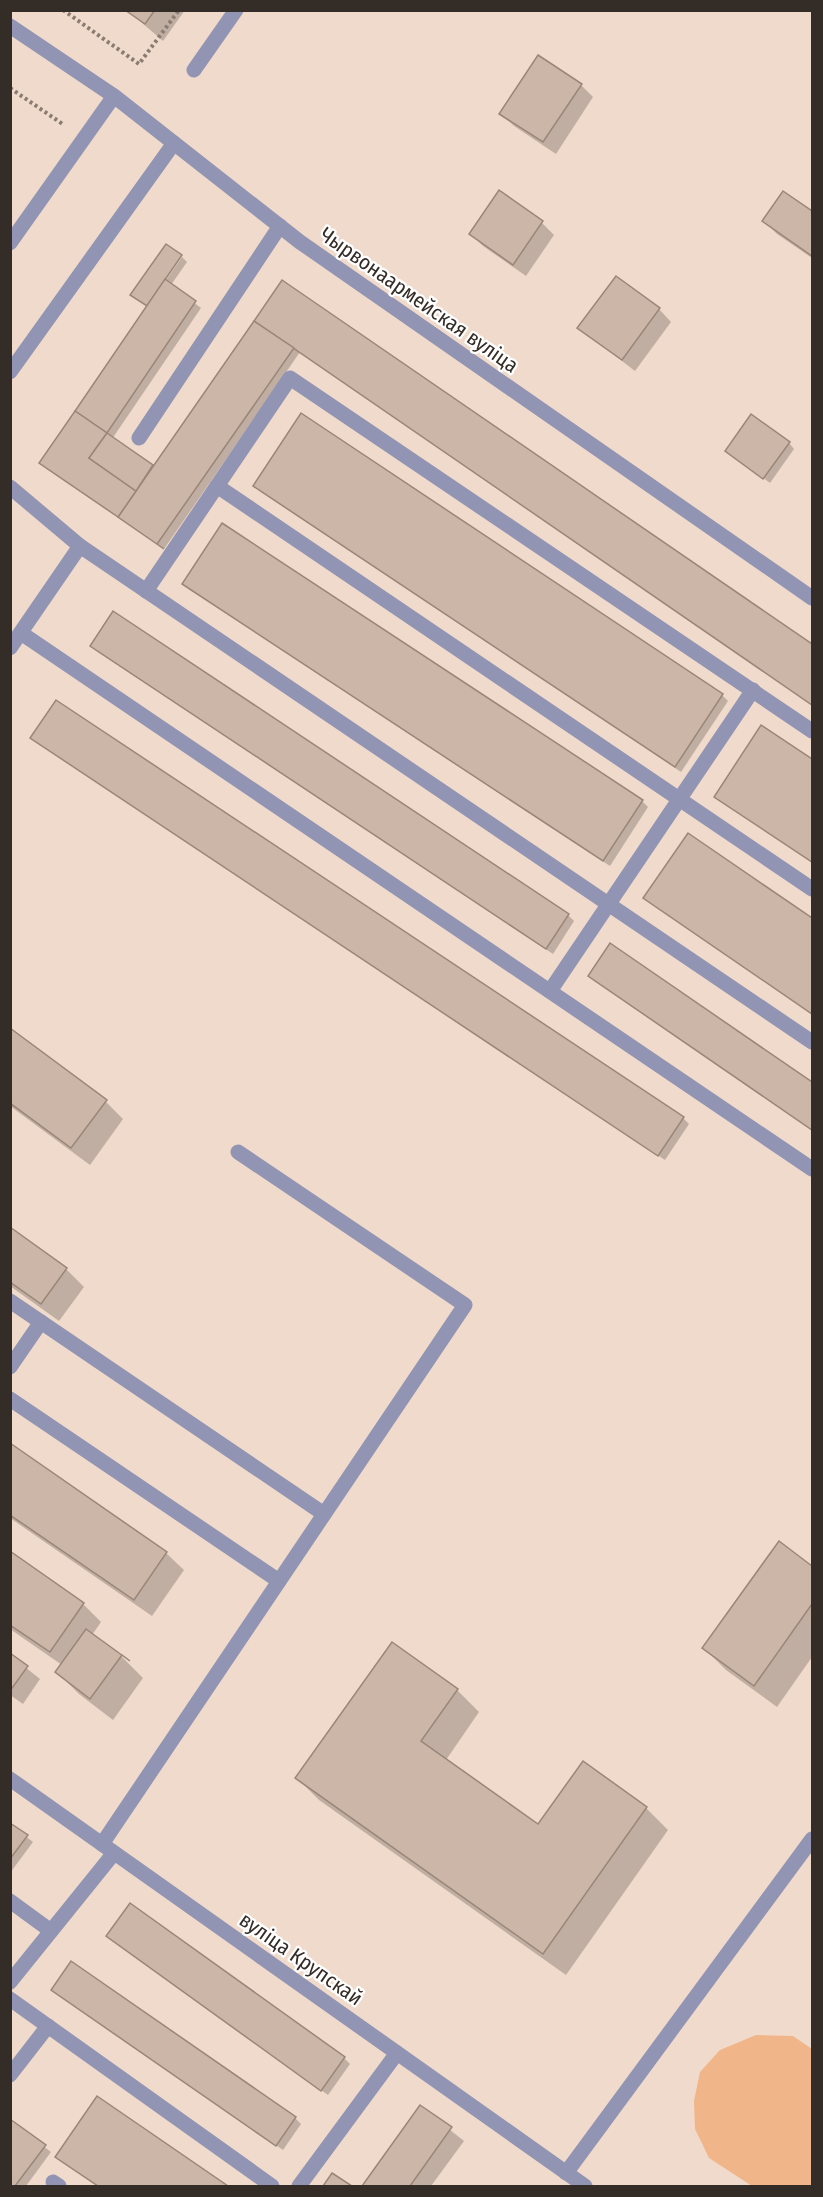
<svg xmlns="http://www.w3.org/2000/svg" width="823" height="2197" font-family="'Fira Sans Condensed',sans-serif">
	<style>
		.green { fill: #f1b58a }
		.shadow { fill: #0003 }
		.building { fill: #cbb6a7; stroke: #9a8678; stroke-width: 1.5 }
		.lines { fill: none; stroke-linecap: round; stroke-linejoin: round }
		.path { stroke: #8a7c72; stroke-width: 4; stroke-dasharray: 3 3; stroke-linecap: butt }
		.minor { stroke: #9194b2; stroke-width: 15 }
		.labels { text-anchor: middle; stroke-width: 4.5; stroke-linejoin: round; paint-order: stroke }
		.street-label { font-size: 21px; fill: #342c26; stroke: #fff }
	</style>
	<rect width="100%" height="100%" fill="#f0dacb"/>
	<path class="green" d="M756,2035L793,2036L812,2049V2186H752L709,2158L695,2129L694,2101L700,2072L720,2050Z"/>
	<g class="shadow">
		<path d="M127,10H185L163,41Z"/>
		<path d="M581,85L593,97L556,154L514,126L501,114Z"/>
		<path d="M500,192L542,223L554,235L526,276L483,246L471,234Z"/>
		<path d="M783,193L812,213V258L777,234L764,221Z"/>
		<path d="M182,257L187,262L171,285L201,308L112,439L154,467L283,282L812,646V705L300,352L164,549L47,469L148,307L132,295L160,285L162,286Z"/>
		<path d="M659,309L671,322L635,371L579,328Z"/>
		<path d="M302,415L722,695L728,701L681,772L261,492L255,486Z"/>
		<path d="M789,443L794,449L770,483L727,451Z"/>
		<path d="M222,525L642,801L648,807L610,866L190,590L184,584Z"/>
		<path d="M114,613L568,915L574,921L553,954L98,652L92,646Z"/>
		<path d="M761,727L812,761V862L716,797Z"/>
		<path d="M32,738L683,1118L689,1124L665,1160Z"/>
		<path d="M688,835L812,920V1014L645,898Z"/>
		<path d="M611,946L812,1084V1130L596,982L590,976Z"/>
		<path d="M10,1030L106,1102L123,1119L90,1165L10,1106Z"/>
		<path d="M10,1229L66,1269L84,1287L59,1321L10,1286Z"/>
		<path d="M10,1445L166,1553L184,1570L152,1616L10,1518Z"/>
		<path d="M779,1544L812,1568V1657L777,1707L726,1670L704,1648Z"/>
		<path d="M10,1553L83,1604L101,1622L92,1635L121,1656L143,1678L113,1720L79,1694L57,1672L62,1665L10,1629Z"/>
		<path d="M10,1655L40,1679L23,1704L10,1695Z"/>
		<path d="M457,1690L479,1712L446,1760L539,1826L583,1763L646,1808L668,1830L566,1975L319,1800L297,1778Z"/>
		<path d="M10,1824L33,1842L10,1873Z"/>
		<path d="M114,1942L344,2058L350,2064L328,2095Z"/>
		<path d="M53,1990L295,2118L301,2124L283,2150Z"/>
		<path d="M97,2098L225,2186H97L63,2163L57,2157Z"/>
		<path d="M421,2107L464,2141L431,2186H363Z"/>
		<path d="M10,2121L51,2152L26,2186H10Z"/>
	</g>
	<g class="building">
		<path d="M125,10H155L145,24Z"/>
		<path d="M538,55L582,84L543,142L499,114Z"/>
		<path d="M499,190L543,221L513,265L469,234Z"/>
		<path d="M783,191L812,211V256L762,221Z"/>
		<path d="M166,244L182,255L147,306L130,295Z"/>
		<path d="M616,276L660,308L622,360L577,328Z"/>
		<path d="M165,279L196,301L107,433L75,411Z"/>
		<path d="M282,280L812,644V705L254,321Z"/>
		<path d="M254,321L294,348L157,544L164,549L118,517Z"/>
		<path d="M75,411L107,433L89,458L136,491L118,517L39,463Z"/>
		<path d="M301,413L723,694L675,767L253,486Z"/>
		<path d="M751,414L790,442L763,479L725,451Z"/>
		<path d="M107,433L153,465L136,491L89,458Z"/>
		<path d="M222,523L643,800L603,861L182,584Z"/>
		<path d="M113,611L569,914L546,949L90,646Z"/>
		<path d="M56,700L684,1117L658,1156L30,738Z"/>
		<path d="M761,725L812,759V862L714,797Z"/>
		<path d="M688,833L812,918V1014L643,898Z"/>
		<path d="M610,943L812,1082V1130L588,976Z"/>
		<path d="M10,1028L107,1100L71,1148L10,1103Z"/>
		<path d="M10,1227L67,1268L41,1304L10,1282Z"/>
		<path d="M10,1443L167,1552L134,1600L10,1515Z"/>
		<path d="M779,1541L812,1566V1604L754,1686L702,1648Z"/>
		<path d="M10,1551L84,1603L50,1652L10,1625Z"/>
		<path d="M86,1629L130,1661L122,1655L90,1699L55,1672Z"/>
		<path d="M392,1642L458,1689L421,1741L538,1824L583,1761L647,1807L543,1954L295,1778Z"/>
		<path d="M10,1653L28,1666L10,1691Z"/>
		<path d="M10,1823L28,1835L10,1859Z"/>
		<path d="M130,1903L345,2057L321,2091L106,1936Z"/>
		<path d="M71,1961L296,2117L276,2146L51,1990Z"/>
		<path d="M97,2096L228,2186H98L55,2157Z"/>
		<path d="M420,2105L452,2127L410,2186H362Z"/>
		<path d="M10,2119L46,2145L15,2186H10Z"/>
		<path d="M332,2173L352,2186H323Z"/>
	</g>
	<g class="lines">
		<g class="path">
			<path d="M63,10L139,64L179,10"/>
			<path d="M10,88L64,125"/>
		</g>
		<g class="minor">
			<path d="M10,26L114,96L300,242L812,598"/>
			<path d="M194,70L236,10"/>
			<path d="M10,243L114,96"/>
			<path d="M10,372L174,143"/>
			<path d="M139,438L280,226"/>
			<path d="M217,486L812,889"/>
			<path d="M10,487L80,546L812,1042"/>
			<path d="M146,591L290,378L812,731"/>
			<path d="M21,633L812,1169"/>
			<path d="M10,648L80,546"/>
			<path d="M550,991L753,690"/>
			<path d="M10,1301L324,1514"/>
			<path d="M10,1367L41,1322"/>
			<path d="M10,1399L279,1581"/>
			<path d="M10,1779L585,2186"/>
			<path d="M102,1844L465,1305L238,1152"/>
			<path d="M10,1901L51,1931"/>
			<path d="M10,1982L114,1853"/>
			<path d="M10,1999L272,2186"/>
			<path d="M10,2075L48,2026"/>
			<path d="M566,2173L812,1839"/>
			<path d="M53,2182L59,2186"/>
			<path d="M299,2186L397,2053"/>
		</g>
	</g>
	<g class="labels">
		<g class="street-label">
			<text transform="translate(419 300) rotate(35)" y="7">Чырвонаармейская вуліца</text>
			<text transform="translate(301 1959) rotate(35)" y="7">вуліца Крупскай</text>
		</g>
	</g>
	<rect width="823" height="2197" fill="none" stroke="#342c26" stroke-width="24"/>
</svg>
